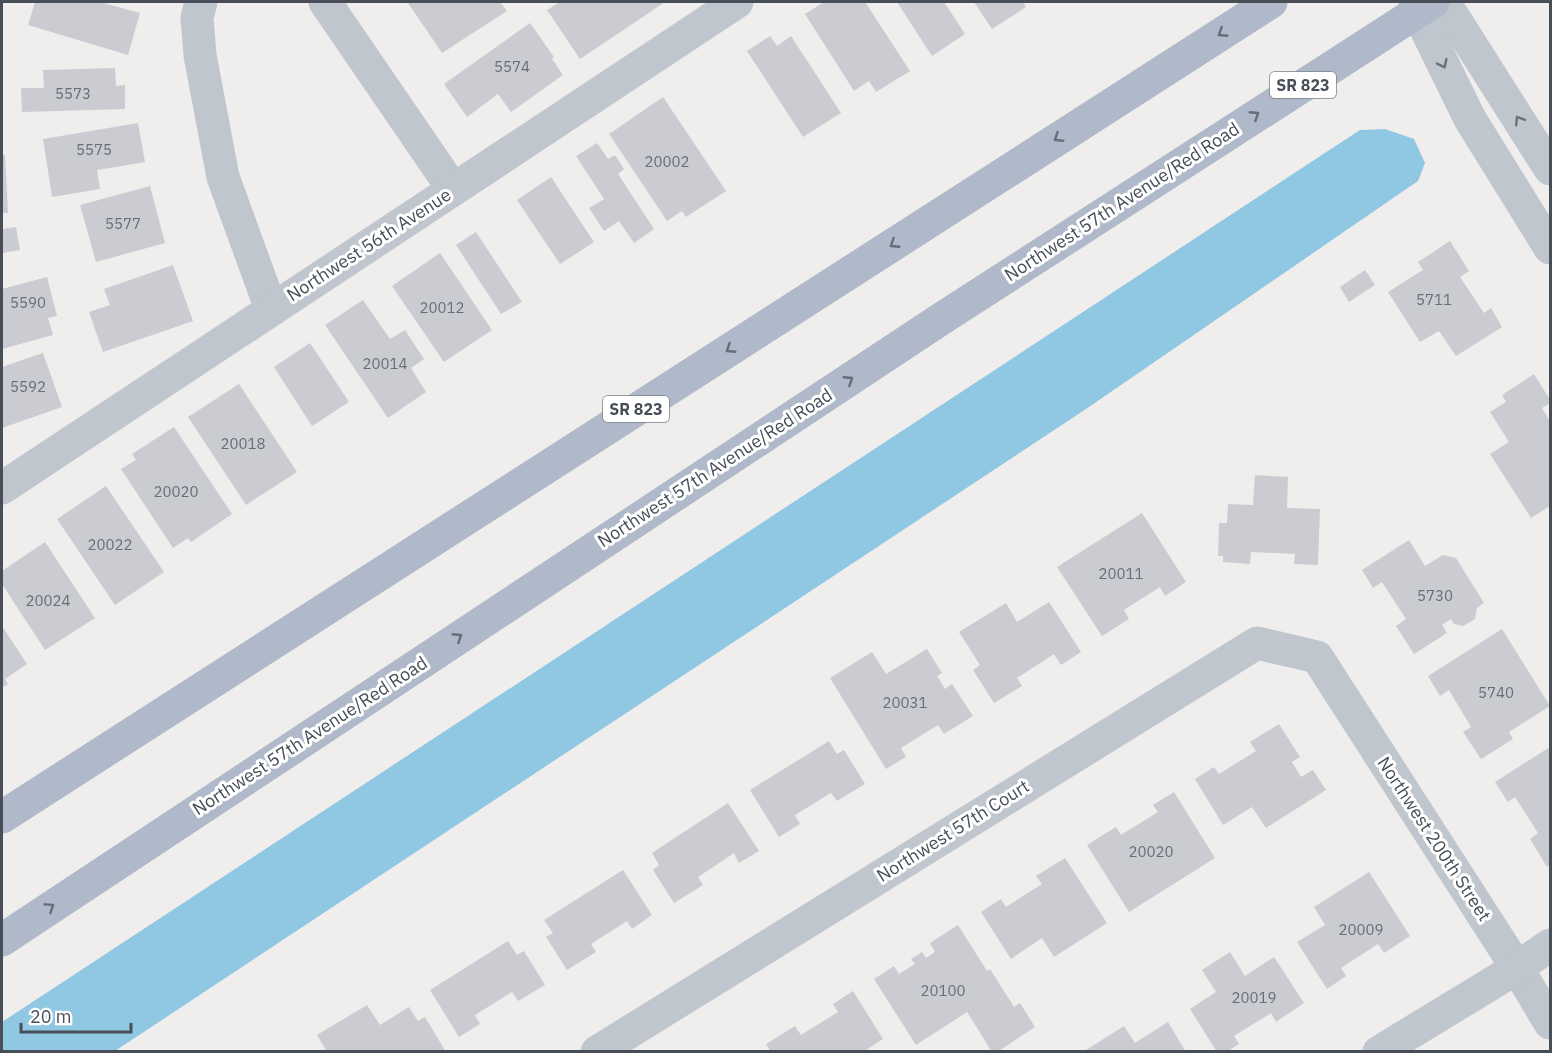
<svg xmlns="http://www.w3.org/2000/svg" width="1552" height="1053" font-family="'IBM Plex Sans',sans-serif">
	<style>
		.water { fill: #90c7e2 }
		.building { fill: #caccd1 }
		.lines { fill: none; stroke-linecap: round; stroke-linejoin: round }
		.minor { stroke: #bfc6ce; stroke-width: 33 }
		.tertiary { stroke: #bfc6ce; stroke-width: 33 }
		.primary { stroke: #afb9c9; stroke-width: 33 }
		.oneway { stroke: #666e7a }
		.oneway2 { stroke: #6b727b }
		.labels { text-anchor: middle; stroke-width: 6; stroke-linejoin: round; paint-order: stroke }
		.number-label { font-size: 15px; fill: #686e76 }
		.shield { fill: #fff; stroke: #7e838a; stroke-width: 1.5 }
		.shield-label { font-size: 16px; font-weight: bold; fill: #474e58 }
		.street-label { font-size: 18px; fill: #474e58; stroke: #fff }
	</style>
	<rect width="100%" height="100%" fill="#f0eded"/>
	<path class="water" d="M1385,129L1414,139L1425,163L1418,181L1086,409L115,1051H2V1022L1360,130Z"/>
	<g class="building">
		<path d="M35,2H100L140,13L128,55L28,25Z"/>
		<path d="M410,2H500L507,11L442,53L408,3Z"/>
		<path d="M560,2H665L580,59L547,10Z"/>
		<path d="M824,2H865L910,71L876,92L869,81L854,91L805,14Z"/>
		<path d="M897,2H944L965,34L932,56Z"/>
		<path d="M974,2H1023L1026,7L992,29Z"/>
		<path d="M530,23L554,57L552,59L563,75L511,112L498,94L467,117L444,84Z"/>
		<path d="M770,36L777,46L791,36L841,113L803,137L747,51Z"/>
		<path d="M115,68L116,86L125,85V109L22,112L21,88H44L43,70Z"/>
		<path d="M663,97L726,191L686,217L682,211L667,221L609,134Z"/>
		<path d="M138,123L145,162L97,170L100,189L52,197L43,139Z"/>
		<path d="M597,143L608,159L615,155L624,169L618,174L654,229L634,243L619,221L604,231L589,208L604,199L576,156Z"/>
		<path d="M2,155H5L8,213H2Z"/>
		<path d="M551,177L594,242L560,264L517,200Z"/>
		<path d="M150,186L165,243L96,262L80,205Z"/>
		<path d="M16,227L20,250L2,253V229Z"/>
		<path d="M476,232L522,302L501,314L456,245Z"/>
		<path d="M1450,241L1469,271L1460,277L1484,313L1491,308L1502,327L1456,356L1439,331L1420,342L1388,292L1423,270L1418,262Z"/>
		<path d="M440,253L492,330L444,362L392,286Z"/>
		<path d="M173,265L193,321L103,352L89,312L110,305L104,289Z"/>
		<path d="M1365,270L1375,285L1349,302L1340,287Z"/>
		<path d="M47,277L57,316L48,318L53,335L2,349V289Z"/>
		<path d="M363,300L390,339L405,330L424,359L411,368L426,392L388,418L325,325Z"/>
		<path d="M310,343L349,402L312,426L274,367Z"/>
		<path d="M43,353L62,407L2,428V367Z"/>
		<path d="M1534,374L1550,400V403L1542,408L1550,421V506L1531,518L1490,454L1509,442L1490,412L1506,402L1502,395Z"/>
		<path d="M239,384L297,472L246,505L188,417Z"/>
		<path d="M174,427L232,514L191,542L188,538L173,548L121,469L136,460L132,454Z"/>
		<path d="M1255,475L1288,477L1287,508L1320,509L1318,565L1294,564L1295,554L1251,552L1250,564L1223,562V556H1218L1219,523H1227L1228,504L1253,505Z"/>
		<path d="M106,486L164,572L115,605L57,519Z"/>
		<path d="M1142,513L1186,582L1165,596L1160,587L1124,610L1129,619L1102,636L1057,567Z"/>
		<path d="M1409,540L1425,566L1443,555L1456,558L1484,603L1477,608L1475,619L1463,626L1454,624L1451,619L1442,625L1447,633L1414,654L1396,626L1406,619L1382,582L1373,588L1362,570Z"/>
		<path d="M45,542L95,618L45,650L2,584V571Z"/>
		<path d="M1049,602L1081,652L1061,665L1054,654L1017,678L1022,686L994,703L973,670L980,665L959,632L1006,603L1017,622Z"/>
		<path d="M2,626L27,664L5,679L8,684L2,688Z"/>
		<path d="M1502,629L1550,706L1509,732L1513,739L1481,759L1463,732L1471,727L1449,690L1440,696L1428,676Z"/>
		<path d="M927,649L942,673L937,676L945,689L952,684L973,716L944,734L938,725L901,748L906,757L886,769L830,678L872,652L886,674Z"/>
		<path d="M1279,724L1300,757L1292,762L1301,777L1313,770L1326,790L1266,828L1252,807L1223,825L1195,779L1214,767L1219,774L1256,751L1250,742Z"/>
		<path d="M829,741L837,754L844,750L865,784L837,801L831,793L795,815L800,824L779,837L750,790Z"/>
		<path d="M1550,747V864L1547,867L1530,839L1538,833L1515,797L1508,802L1495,782Z"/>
		<path d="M1174,792L1215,858L1129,912L1087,845L1116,827L1121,835L1158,812L1153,805Z"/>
		<path d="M728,803L759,851L739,863L734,853L698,877L703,885L674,903L653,870L659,865L652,853Z"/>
		<path d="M1065,858L1107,923L1054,957L1042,938L1011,959L981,912L1001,899L1006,907L1042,884L1036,876Z"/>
		<path d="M623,870L652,915L632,929L627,921L591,944L596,952L567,970L546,937L553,933L544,920Z"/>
		<path d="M1369,872L1410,936L1384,953L1378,944L1341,968L1346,976L1327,989L1297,942L1325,925L1314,907Z"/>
		<path d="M958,925L987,971L990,969L1014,1007L1020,1003L1035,1027L997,1052H992L967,1012L916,1045L874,979L894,966L899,974L915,964L911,959L922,952L926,958L935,952L930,943Z"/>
		<path d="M508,941L517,955L524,951L545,985L518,1001L512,992L475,1015L480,1024L459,1037L430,990Z"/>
		<path d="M1230,952L1245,976L1274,957L1304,1003L1276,1022L1271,1013L1234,1036L1239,1044L1226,1052H1217L1190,1009L1216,992L1202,970Z"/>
		<path d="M853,991L883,1039L863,1052H771L766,1044L795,1026L801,1035L838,1012L833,1004Z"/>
		<path d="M367,1005L380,1025L409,1007L418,1021L425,1017L446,1052H327L317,1035Z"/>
		<path d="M1168,1022L1186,1052H1083L1124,1026L1135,1043Z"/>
	</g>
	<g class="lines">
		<g class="minor">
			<path d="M201,2L197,18L200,55L223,177L271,309"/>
			<path d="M325,2L453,189"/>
			<path d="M2,488L737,2"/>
			<path d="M597,1052L1257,643L1317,657L1517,968L1550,1023"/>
			<path d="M1379,1052L1517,968L1550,945"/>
		</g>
		<g class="tertiary">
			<path d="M1415,2L1417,11L1470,119L1550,248"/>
			<path d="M1444,2L1550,169"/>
		</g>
		<g class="primary">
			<path d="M2,817L1271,2"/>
			<path d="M2,940L941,319L1433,2"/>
		</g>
	</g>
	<defs><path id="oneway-chevron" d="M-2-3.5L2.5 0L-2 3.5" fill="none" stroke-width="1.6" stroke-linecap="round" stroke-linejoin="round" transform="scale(1.5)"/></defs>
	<g class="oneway">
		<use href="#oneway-chevron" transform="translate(1222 33) rotate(147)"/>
		<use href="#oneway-chevron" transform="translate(1255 115) rotate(-33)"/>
		<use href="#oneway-chevron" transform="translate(1058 138) rotate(147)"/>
		<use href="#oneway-chevron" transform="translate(894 244) rotate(147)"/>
		<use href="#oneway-chevron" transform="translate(730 349) rotate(147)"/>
		<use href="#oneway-chevron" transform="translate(849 380) rotate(-33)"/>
		<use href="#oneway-chevron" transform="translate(458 637) rotate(-33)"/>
		<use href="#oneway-chevron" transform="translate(50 907) rotate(-34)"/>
	</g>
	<g class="oneway2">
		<use href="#oneway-chevron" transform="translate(1443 64) rotate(64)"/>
		<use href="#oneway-chevron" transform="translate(1519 120) rotate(-122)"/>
	</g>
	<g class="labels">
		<g class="number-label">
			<text x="512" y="72">5574</text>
			<text x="73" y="99">5573</text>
			<text x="94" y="155">5575</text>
			<text x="667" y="167">20002</text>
			<text x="123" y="229">5577</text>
			<text x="1434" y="305">5711</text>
			<text x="28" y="308">5590</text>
			<text x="442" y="313">20012</text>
			<text x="385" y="369">20014</text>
			<text x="28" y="392">5592</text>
			<text x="243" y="449">20018</text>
			<text x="176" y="497">20020</text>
			<text x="110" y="550">20022</text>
			<text x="1121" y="579">20011</text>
			<text x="1435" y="601">5730</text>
			<text x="48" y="606">20024</text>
			<text x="1496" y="698">5740</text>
			<text x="905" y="708">20031</text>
			<text x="1151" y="857">20020</text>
			<text x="1361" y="935">20009</text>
			<text x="943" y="996">20100</text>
			<text x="1254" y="1003">20019</text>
		</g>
		<g class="shield">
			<rect x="1270" y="72" width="66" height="26" rx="4.5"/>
			<rect x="603" y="396" width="66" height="26" rx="4.5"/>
		</g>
		<g class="shield-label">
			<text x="1303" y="91">SR 823</text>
			<text x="636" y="415">SR 823</text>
		</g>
		<g class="street-label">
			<text transform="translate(1122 202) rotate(-33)" y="6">Northwest 57th Avenue/Red Road</text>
			<text transform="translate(369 245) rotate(-33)" y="6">Northwest 56th Avenue</text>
			<text transform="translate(715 468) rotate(-33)" y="6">Northwest 57th Avenue/Red Road</text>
			<text transform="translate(310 736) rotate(-33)" y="6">Northwest 57th Avenue/Red Road</text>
			<text transform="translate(953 831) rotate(-32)" y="6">Northwest 57th Court</text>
			<text transform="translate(1434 839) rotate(57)" y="6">Northwest 200th Street</text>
		</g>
	</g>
	<rect width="1552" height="1053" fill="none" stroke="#474e58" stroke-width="6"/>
	<path d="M21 1023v9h110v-9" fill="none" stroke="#474e58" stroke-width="3"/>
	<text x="30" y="1023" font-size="18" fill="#474e58" stroke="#ffffff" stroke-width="4.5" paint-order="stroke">20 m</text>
</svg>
